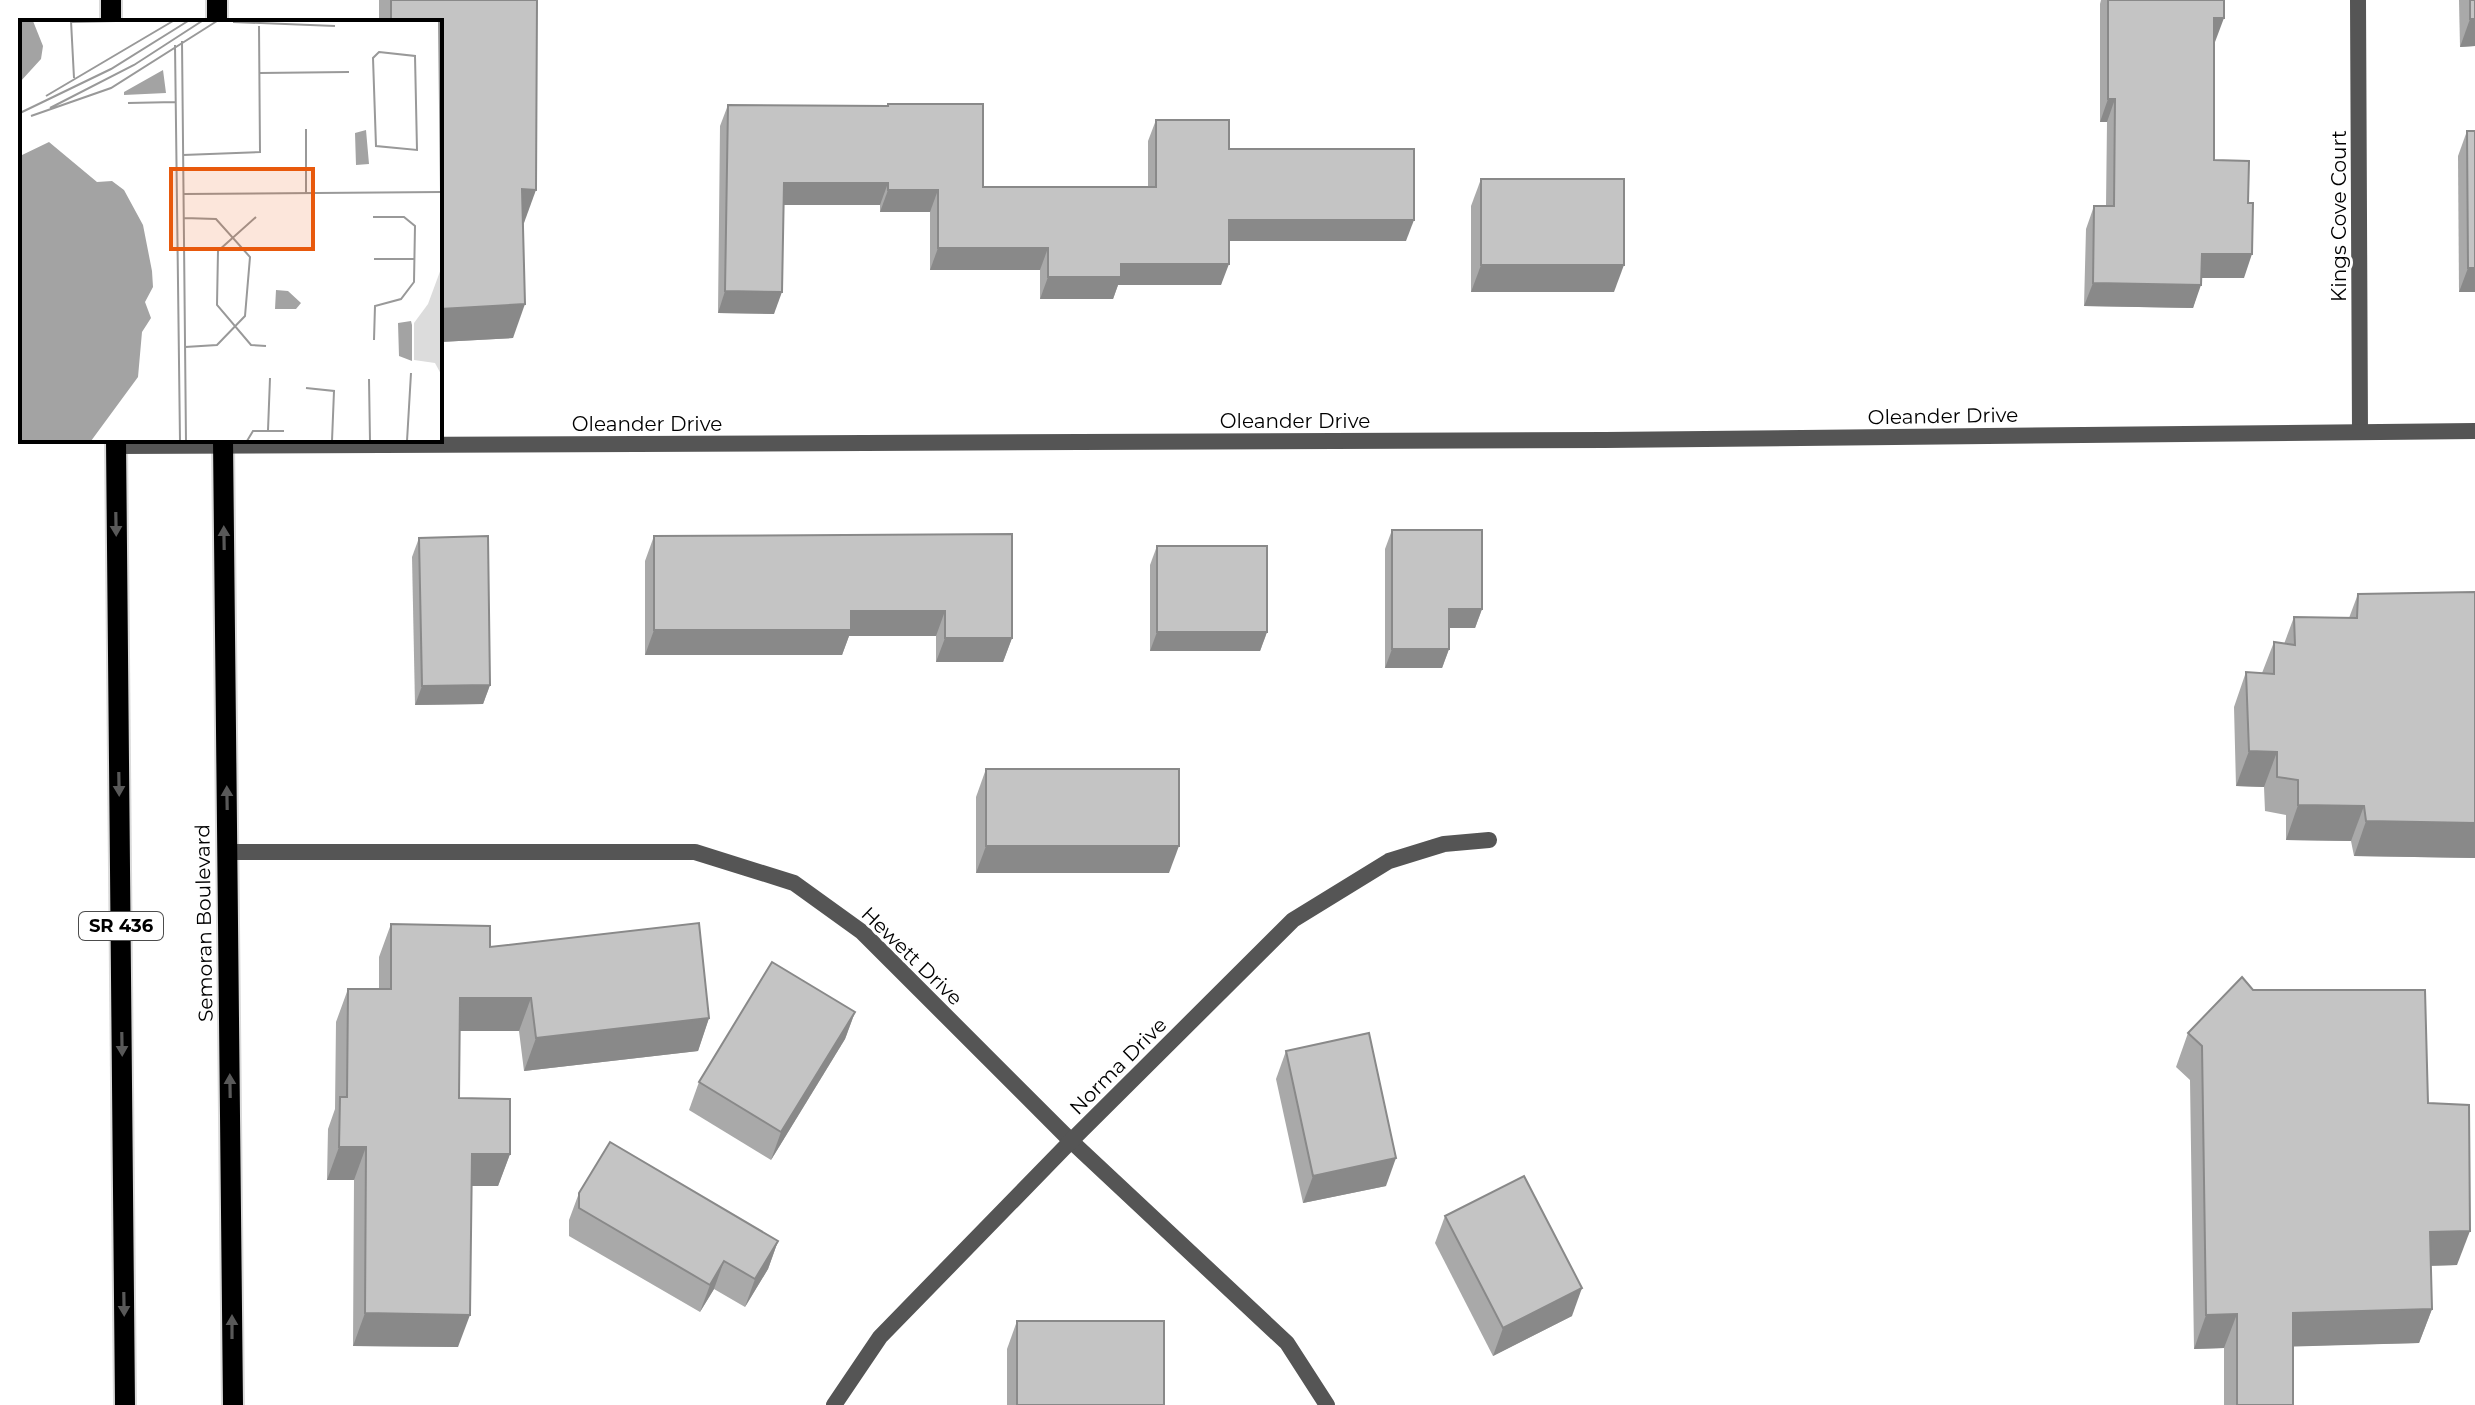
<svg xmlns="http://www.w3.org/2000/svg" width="2475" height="1405" font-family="Montserrat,sans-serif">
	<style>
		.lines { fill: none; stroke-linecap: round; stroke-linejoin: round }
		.primary-casing { stroke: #dbdbdb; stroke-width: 24 }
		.minor { stroke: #555; stroke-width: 16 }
		.tertiary { stroke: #555; stroke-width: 16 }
		.primary { stroke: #000; stroke-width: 20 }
		.wall { fill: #a9a9a9 }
		.shaded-wall { fill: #898989 }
		.building { fill: #c4c4c4; stroke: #898989; stroke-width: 2 }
		.oneway { fill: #595959 }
		.labels { text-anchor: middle; stroke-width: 6; stroke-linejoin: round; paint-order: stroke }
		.shield { fill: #fff; stroke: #4c4c4c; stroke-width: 2 }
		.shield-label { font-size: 18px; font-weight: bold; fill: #000 }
		.street-label { font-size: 20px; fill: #000; stroke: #fff }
		.inset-road { fill: none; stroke: #999; stroke-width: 2 }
		.view { fill: #e8590c; fill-opacity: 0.15; stroke: #e8590c; stroke-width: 4 }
		.inset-edge { fill: none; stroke: #000; stroke-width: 4 }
	</style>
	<rect width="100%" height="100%" fill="#fff"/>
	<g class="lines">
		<defs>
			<g id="primary">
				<path d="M111,0V22"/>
				<path d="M217,0V22"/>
				<path d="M116,440L125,1405"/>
				<path d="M223,440L233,1405"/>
			</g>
		</defs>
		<use href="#primary" class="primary-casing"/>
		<g class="minor">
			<path d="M2358,0L2360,432"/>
			<path d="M227,852H695L794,883L862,932L1071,1141L1287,1343L1327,1405"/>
			<path d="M834,1405L880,1337L1071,1141L1293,920L1389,861L1444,844L1489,840"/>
		</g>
		<path class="tertiary" d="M116,446L1605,440L2475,431"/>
		<use href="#primary" class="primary"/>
	</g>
	<g class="wall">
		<path d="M379,0H537L524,223L513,338L440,342V22H379Z"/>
		<path d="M2101,0H2224L2214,42V160L2244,278H2202L2193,308L2084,306L2086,229L2094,206H2106L2107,122H2100V4Z"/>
		<path d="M2459,0H2475V46L2460,47Z"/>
		<path d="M888,104L983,187H1148V141L1156,120L1229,149L1406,241H1229L1221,285H1118L1113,299H1040V270H930V212H880V205H783L774,314L718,313L720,126L728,105L887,106Z"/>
		<path d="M2467,131L2475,292H2459L2458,156Z"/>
		<path d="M1481,179L1614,292H1471V206Z"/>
		<path d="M1392,530L1482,609L1475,628H1449V649L1442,668H1385V549Z"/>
		<path d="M1012,534V638L1003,662H936V636H849L842,655H645V561L654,536Z"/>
		<path d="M419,538L490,685L483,704L415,705L412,557Z"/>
		<path d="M1157,546L1267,632L1260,651H1150V565Z"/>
		<path d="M2475,592V858L2354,856L2351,841L2286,840V815L2265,811L2264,787L2236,786L2234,707L2246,672L2262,673L2274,642L2284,644L2294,617L2349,618L2358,594Z"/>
		<path d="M986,769L1169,873H976V797Z"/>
		<path d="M391,924L490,947L709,1018L698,1051L524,1071L519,1031H459V1098L510,1154L498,1186H471L458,1347L353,1346L354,1180H327L328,1129L335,1109L336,1022L348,989H379V957Z"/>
		<path d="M2253,990L2428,1103L2457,1265L2431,1266L2432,1309L2419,1343L2293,1346V1405H2224V1348L2194,1349L2190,1080L2176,1067L2188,1033Z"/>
		<path d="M855,1012L845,1039L771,1160L689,1110L699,1082Z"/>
		<path d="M1286,1051L1386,1186L1303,1203L1276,1079Z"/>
		<path d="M579,1193L778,1241L768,1269L745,1307L714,1289L700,1312L569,1236V1220Z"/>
		<path d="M1445,1216L1572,1316L1493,1356L1435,1243Z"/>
		<path d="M1017,1321L1164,1405H1007V1349Z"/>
	</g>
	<g class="shaded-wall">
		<path d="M2214,18H2224L2215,42H2206Z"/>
		<path d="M2470,19H2475V46L2460,47Z"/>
		<path d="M2108,99H2115L2107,122H2100Z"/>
		<path d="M784,183H888L880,205H776Z"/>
		<path d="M522,189L536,190L524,223H510Z"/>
		<path d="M888,190H938L930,212H880Z"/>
		<path d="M1229,220H1414L1406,241H1221Z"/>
		<path d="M938,248H1048L1040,270H930Z"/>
		<path d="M2202,254H2252L2244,278H2194Z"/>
		<path d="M1121,264H1229L1221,285H1118L1113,299H1040L1048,277Z"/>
		<path d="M1481,265H1624L1614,292H1471Z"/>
		<path d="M2468,268H2475V292H2459Z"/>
		<path d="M2093,283L2201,285L2193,308L2084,306Z"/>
		<path d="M725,291L782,292L774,314L718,313Z"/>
		<path d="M525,304L513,338L440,342V309Z"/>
		<path d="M1449,609H1482L1475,628H1442Z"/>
		<path d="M851,611H945L936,636H849L842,655H645L654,630Z"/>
		<path d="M1157,632H1267L1260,651H1150Z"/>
		<path d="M945,638H1012L1003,662H936Z"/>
		<path d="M1392,649H1449L1442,668H1385Z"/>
		<path d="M490,685L483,704L415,705L422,686Z"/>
		<path d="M2249,751L2277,752L2264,787L2236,786Z"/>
		<path d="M2298,805L2364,806L2351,841L2286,840Z"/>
		<path d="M2366,821L2475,823V858L2354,856Z"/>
		<path d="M986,846H1179L1169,873H976Z"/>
		<path d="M460,998H531L519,1031H448Z"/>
		<path d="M855,1012L845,1039L771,1160L781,1132Z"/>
		<path d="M709,1018L698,1051L524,1071L536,1038Z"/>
		<path d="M339,1147H366L354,1180H327Z"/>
		<path d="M472,1154H510L498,1186H460Z"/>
		<path d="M1396,1158L1386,1186L1303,1203L1313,1176Z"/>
		<path d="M2470,1231L2457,1265L2418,1266L2430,1232Z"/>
		<path d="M778,1241L768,1269L745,1307L755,1279Z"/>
		<path d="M724,1261L714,1289L700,1312L710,1285Z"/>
		<path d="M1582,1288L1572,1316L1493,1356L1503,1328Z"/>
		<path d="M2432,1309L2419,1343L2281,1347L2293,1313Z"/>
		<path d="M365,1313L470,1315L458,1347L353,1346Z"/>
		<path d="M2237,1314L2224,1348L2194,1349L2206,1315Z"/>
	</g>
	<g class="building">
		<path d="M391,0H537L536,190L522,189L525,304L440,309V22H391Z"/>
		<path d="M2108,0H2224V18H2214V160L2249,161L2248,203H2253L2252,254H2202L2201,285L2093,283L2094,206H2114L2115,99H2108Z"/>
		<rect x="2470" y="0" width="5" height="19"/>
		<path d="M888,104H983V187H1156V120H1229V149H1414V220H1229V264H1121V277H1048V248H938V190H888V183H784L782,292L725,291L728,105L888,106Z"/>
		<path d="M2467,131H2475V268H2468Z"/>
		<rect x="1481" y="179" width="143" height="86"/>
		<path d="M1392,530H1482V609H1449V649H1392Z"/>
		<path d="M1012,534V638H945V611H851V630H654V536Z"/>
		<path d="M488,536L490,685L422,686L419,538Z"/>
		<rect x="1157" y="546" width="110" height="86"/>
		<path d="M2475,592V823L2366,821L2364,806L2298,805V780L2277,777V752L2249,751L2246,672L2274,674V642L2295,645L2294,617L2357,618L2358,594Z"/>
		<rect x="986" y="769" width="193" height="77"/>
		<path d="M699,923L709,1018L536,1038L531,998H460L459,1098L510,1099V1154H472L470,1315L365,1313L366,1147H339L340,1097H347L348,989H391V924L490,926V947Z"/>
		<path d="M772,962L855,1012L781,1132L699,1082Z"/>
		<path d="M2242,977L2253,990H2425L2428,1103L2469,1105L2470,1231L2430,1232L2432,1309L2293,1313V1405H2237V1314L2206,1315L2202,1046L2188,1033Z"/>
		<path d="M1369,1033L1396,1158L1313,1176L1286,1051Z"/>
		<path d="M610,1142L778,1241L755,1279L724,1261L710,1285L579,1208V1193Z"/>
		<path d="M1524,1176L1582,1288L1503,1328L1445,1216Z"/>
		<rect x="1017" y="1321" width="147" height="84"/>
	</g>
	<defs><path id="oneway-solid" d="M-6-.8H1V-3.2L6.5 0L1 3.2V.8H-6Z" transform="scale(2)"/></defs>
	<g class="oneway">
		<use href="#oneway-solid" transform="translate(116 524) rotate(89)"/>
		<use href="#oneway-solid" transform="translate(224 538) rotate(-91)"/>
		<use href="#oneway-solid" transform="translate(119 784) rotate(89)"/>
		<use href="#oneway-solid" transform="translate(227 798) rotate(-91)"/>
		<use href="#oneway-solid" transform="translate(122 1044) rotate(89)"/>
		<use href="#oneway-solid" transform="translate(230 1086) rotate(-91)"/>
		<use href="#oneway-solid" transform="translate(124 1304) rotate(89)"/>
		<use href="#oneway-solid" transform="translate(232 1327) rotate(-90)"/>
	</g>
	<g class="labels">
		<rect class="shield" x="79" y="912" width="84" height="28" rx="6"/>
		<g class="shield-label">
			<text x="121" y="932">SR 436</text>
		</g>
		<g class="street-label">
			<text transform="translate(2339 216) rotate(-90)" y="7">Kings Cove Court</text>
			<text transform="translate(1943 416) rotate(-1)" y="7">Oleander Drive</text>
			<text x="1295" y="428">Oleander Drive</text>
			<text x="647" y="431">Oleander Drive</text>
			<text transform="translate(204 923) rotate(-91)" y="7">Semoran Boulevard</text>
			<text transform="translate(912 956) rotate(44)" y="7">Hewett Drive</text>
			<text transform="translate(1118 1066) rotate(-45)" y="7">Norma Drive</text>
		</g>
	</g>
	<g transform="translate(20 20)">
		<rect width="422" height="422" fill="#fff"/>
		<path d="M422,246V356L415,343L394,340V303L408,284Z" fill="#dcdcdc"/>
		<path d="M0,1H13L23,26L21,39L0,62ZM143,50L146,73L104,75V72ZM346,110L349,144L336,145L335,113ZM29,122L77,162L92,161L104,170L123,205L132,251L133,267L125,282L131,298L122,312L118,357L71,421H0V136ZM256,270L268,271L281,283L276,289H255ZM391,301L392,305V341L379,336L378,303Z" fill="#a3a3a3"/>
		<path class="inset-road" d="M51,1L54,58M419,1L421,172M52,2L96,1M213,2L315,6M162,21L166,421M155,25L160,421M359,32L395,36L397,130L356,126L353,38ZM240,53L329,52M26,76L153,1M108,83L156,82M30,88L114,45L182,1M0,93L91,49L168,1M11,96L91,68L197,1M286,109V174M163,135L240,132L239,6M164,174L422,172M236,197L198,231L197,285L231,325L246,326M353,197H384L395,206L394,262L381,279L355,286L354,320M164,198L196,199L230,237L225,296L197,325L165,327M354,239H395M349,359L350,421M286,368L314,371L312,421M248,410L250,358M227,421L233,411H264M387,421L391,353"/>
		<path class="view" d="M151,149H293V229H151Z"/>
		<rect width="422" height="422" class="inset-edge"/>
	</g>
</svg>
